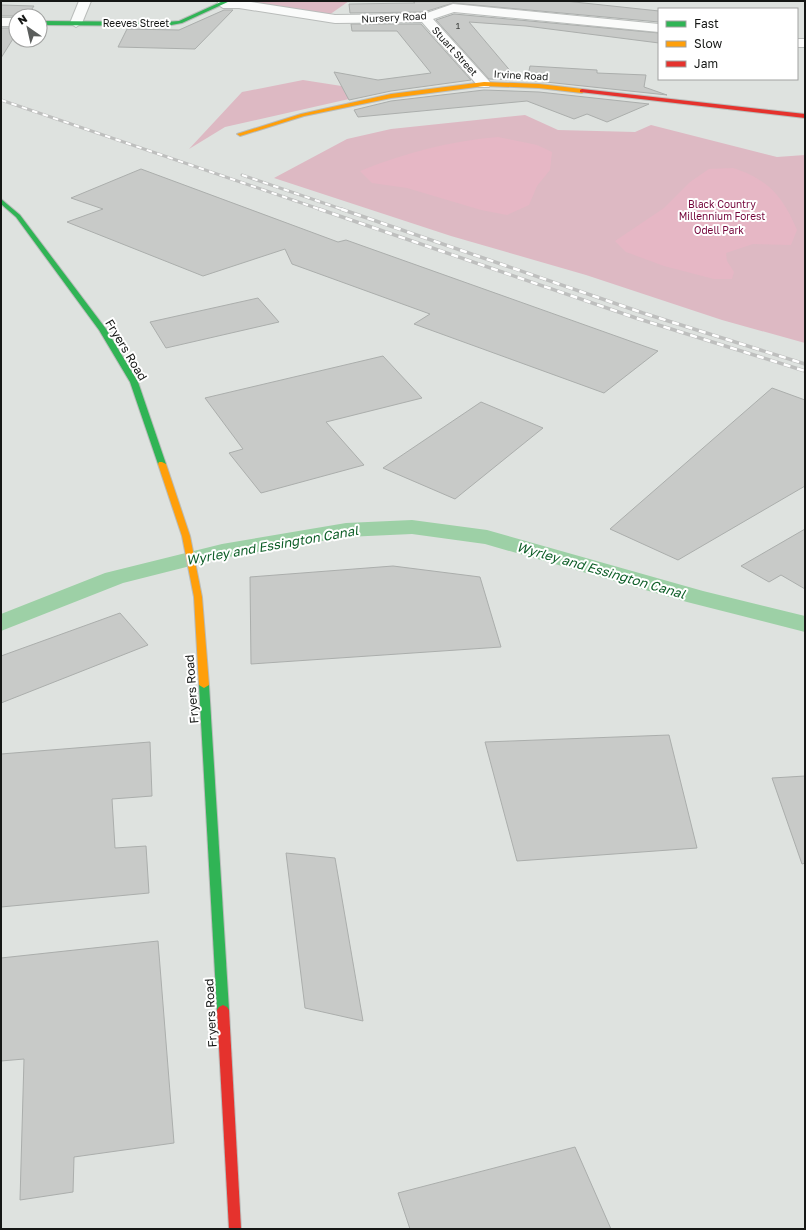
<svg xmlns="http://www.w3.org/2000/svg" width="806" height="1230" font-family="'Golos Text',sans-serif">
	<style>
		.green { fill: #ddb9c3 }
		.forest { fill: #e6b7c5 }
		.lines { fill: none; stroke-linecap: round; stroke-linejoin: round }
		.canal { fill: #9dd0a6; fill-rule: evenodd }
		.building { fill: #c8cac8; stroke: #abaeac }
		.street-casing { stroke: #b9bcba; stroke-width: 2 }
		.fast-casing { stroke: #b9bcba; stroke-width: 2 }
		.slow-casing { stroke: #b9bcba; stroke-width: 2 }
		.jam-casing { stroke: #b9bcba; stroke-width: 2 }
		.street { fill: #fafbfa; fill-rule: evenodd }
		.fast { fill: #30b455; fill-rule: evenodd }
		.slow { fill: #ff9f0a; fill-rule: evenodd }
		.jam { fill: #e5322d; fill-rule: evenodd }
		.rail-far1-casing { stroke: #bebfbe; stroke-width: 3 }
		.rail-casing { stroke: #bebfbe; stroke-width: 3.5 }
		.rail-far1 { stroke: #fff; stroke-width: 2; stroke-dasharray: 5.5; stroke-linecap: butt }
		.rail { stroke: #fff; stroke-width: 2.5; stroke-dasharray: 7; stroke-linecap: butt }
		.labels { text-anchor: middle; stroke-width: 4; stroke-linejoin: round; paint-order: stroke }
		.far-number-label { font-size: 9px; fill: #434543 }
		.far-street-label { font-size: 10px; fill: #151715; stroke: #fff }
		.far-park-label { font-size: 10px; fill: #74063b; stroke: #fff }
		.street-label { font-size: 12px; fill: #151715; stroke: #fff }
		.water-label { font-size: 13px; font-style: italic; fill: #0d5e27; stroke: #fff }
	</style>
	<rect width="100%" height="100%" fill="#dee2df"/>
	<g class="green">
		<path d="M247,1H349L329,15Z"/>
		<path d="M303,80L380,92L225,127L189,149L242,92Z"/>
		<path d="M525,115L558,130L635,132L651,125L777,157L805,155V343L722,320L586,275L451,236L274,178L347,139L391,129Z"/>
	</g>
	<g class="forest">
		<path d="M498,137L537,145L552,152L550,170L537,186L529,205L507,215L481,210L407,188L372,183L360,171C404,153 450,141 498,137Z"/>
		<path d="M733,168C768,179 783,197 797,230L791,245L753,244L726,253L727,261L734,272L732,279H714L664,266L626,252L615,241L664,208L690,182L709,169Z"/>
	</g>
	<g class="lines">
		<path class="canal" d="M412,520L487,530L703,591L805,616V632L687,602L485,544L412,534L346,537L222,558L123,583L1,631V614L105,573L222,544L346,523Z"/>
	</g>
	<g class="building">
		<path d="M412,1H565L659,11V22L453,3L424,12L350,13L349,4L415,3Z"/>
		<path d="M1,5L34,6L27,16H1Z"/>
		<path d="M224,10H233L195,49L118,47L127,29L179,30Z"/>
		<path d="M454,14L659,33V43L526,26L469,22L518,80L489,79L436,20Z"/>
		<path d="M351,24H421L471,80L391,91L349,100L334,72L378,80L431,73L397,31H352Z"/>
		<path d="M1,28H16V34L1,58Z"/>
		<path d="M530,66L597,70V73L646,75L644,87L667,95L527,80Z"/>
		<path d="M484,90L539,92L649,104L607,122L587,114L574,119L527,101L358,117L354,110L391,101Z"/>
		<path d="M141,169L338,242L346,240L658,351L604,393L414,324L430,314L292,264L285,249L203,276L67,222L103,209L71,198Z"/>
		<path d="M258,298L279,322L166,348L150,322Z"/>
		<path d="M383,356L422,398L326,422L364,465L261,493L229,453L243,449L205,398Z"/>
		<path d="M772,388L805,400V486L678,560L610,529Z"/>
		<path d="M481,402L543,428L455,499L383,468Z"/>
		<path d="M805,529V589L781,575L769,582L741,566Z"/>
		<path d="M393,566L480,577L501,647L251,664L250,577Z"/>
		<path d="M120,613L148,645L1,703V656Z"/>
		<path d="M669,735L697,848L517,861L485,742Z"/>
		<path d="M150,742L152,796L112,799L115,848L146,846L149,893L1,907V754Z"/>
		<path d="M805,776V863L802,864L772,778Z"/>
		<path d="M286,853L335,858L363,1021L305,1008Z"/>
		<path d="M158,941L174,1143L74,1157L73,1192L20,1200L24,1059L1,1061V958Z"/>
		<path d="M575,1147L611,1229H410L398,1193Z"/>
	</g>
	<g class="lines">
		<defs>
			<g id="street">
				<path d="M79,1H91L82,23L76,27L70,23Z"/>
				<path d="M219,1H244L335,15L424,14L453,4L659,24V32L454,12L433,19L489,81L491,84L489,87H479L422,22L335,23L239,8H223L217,4Z"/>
				<rect x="1" y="18" width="15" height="8"/>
				<rect x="797" y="39" width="8" height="8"/>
			</g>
			<g id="fast">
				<path d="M223,1H230L182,23L166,26L40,25V21L166,22L179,21Z"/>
				<path d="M1,199L20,215L106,329L138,382L166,464L165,466H162L158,464L130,382L99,330L16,217L1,204Z"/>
				<path d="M204,682L209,685L229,1010L227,1013L223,1015L219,1013L217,1010L199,685Z"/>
			</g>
			<g id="slow">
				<path d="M484,82L539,84L582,89L585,91L582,93L539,88L484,86L391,98L304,116L240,136L237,134L301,114L391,94Z"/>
				<path d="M159,462H162L166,464L190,536L202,597L209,685L204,688L199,685L194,597L182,536L158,464Z"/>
			</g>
			<g id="jam">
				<path d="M582,89L805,114V118L580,92V90Z"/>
				<path d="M223,1005L227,1007L229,1010L241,1229H229L217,1010L219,1007Z"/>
			</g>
		</defs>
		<use href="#street" class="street-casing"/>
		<use href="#fast" class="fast-casing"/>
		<use href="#slow" class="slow-casing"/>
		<use href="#jam" class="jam-casing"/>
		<use href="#street" class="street"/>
		<use href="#fast" class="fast"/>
		<use href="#slow" class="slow"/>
		<use href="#jam" class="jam"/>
		<defs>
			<g id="rail-far1">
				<path d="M1,100L322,210"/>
				<path d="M242,175L344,210"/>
			</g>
			<g id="rail">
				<path d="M319,209L636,318L805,371"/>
				<path d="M341,209L643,313L805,364"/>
			</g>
		</defs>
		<use href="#rail-far1" class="rail-far1-casing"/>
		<use href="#rail" class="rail-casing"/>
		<use href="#rail-far1" class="rail-far1"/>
		<use href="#rail" class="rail"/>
	</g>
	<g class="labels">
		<g class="far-number-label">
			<text x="458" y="29">1</text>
		</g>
		<g class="far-street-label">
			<text transform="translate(394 17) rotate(-3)" y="4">Nursery Road</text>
			<text x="136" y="27">Reeves Street</text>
			<text transform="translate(455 51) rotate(48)" y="4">Stuart Street</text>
			<text transform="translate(521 75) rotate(3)" y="4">Irvine Road</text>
		</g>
		<g class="far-park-label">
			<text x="722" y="208">Black Country<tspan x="722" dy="12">Millennium Forest</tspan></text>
			<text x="719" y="234">Odell Park</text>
		</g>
		<g class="street-label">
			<text transform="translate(126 350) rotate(59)" y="4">Fryers Road</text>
			<text transform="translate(192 689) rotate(-94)" y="4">Fryers Road</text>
			<text transform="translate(211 1013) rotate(-93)" y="4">Fryers Road</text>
		</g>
		<g class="water-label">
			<text transform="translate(272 545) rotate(-10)" y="5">Wyrley and Essington Canal</text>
			<text transform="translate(601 570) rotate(16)" y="5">Wyrley and Essington Canal</text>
		</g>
	</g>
	<rect width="806" height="1230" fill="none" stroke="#151715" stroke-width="4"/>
	<rect x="658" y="8" width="140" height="72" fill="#ffffff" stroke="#a1a2a1"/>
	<rect x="666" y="21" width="20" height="6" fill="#30b455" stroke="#a1a2a1"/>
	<text x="694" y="28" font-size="12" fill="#151715">Fast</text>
	<rect x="666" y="41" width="20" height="6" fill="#ff9f0a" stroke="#a1a2a1"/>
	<text x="694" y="48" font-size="12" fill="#151715">Slow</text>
	<rect x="666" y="61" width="20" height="6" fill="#e5322d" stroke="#a1a2a1"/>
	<text x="694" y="68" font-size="12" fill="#151715">Jam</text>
	<g transform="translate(28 28) rotate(326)"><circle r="19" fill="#ffffff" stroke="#a1a2a1"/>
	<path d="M0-3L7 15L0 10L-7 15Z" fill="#5b5e5c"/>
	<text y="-6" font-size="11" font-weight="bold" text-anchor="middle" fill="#151715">N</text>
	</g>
</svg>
